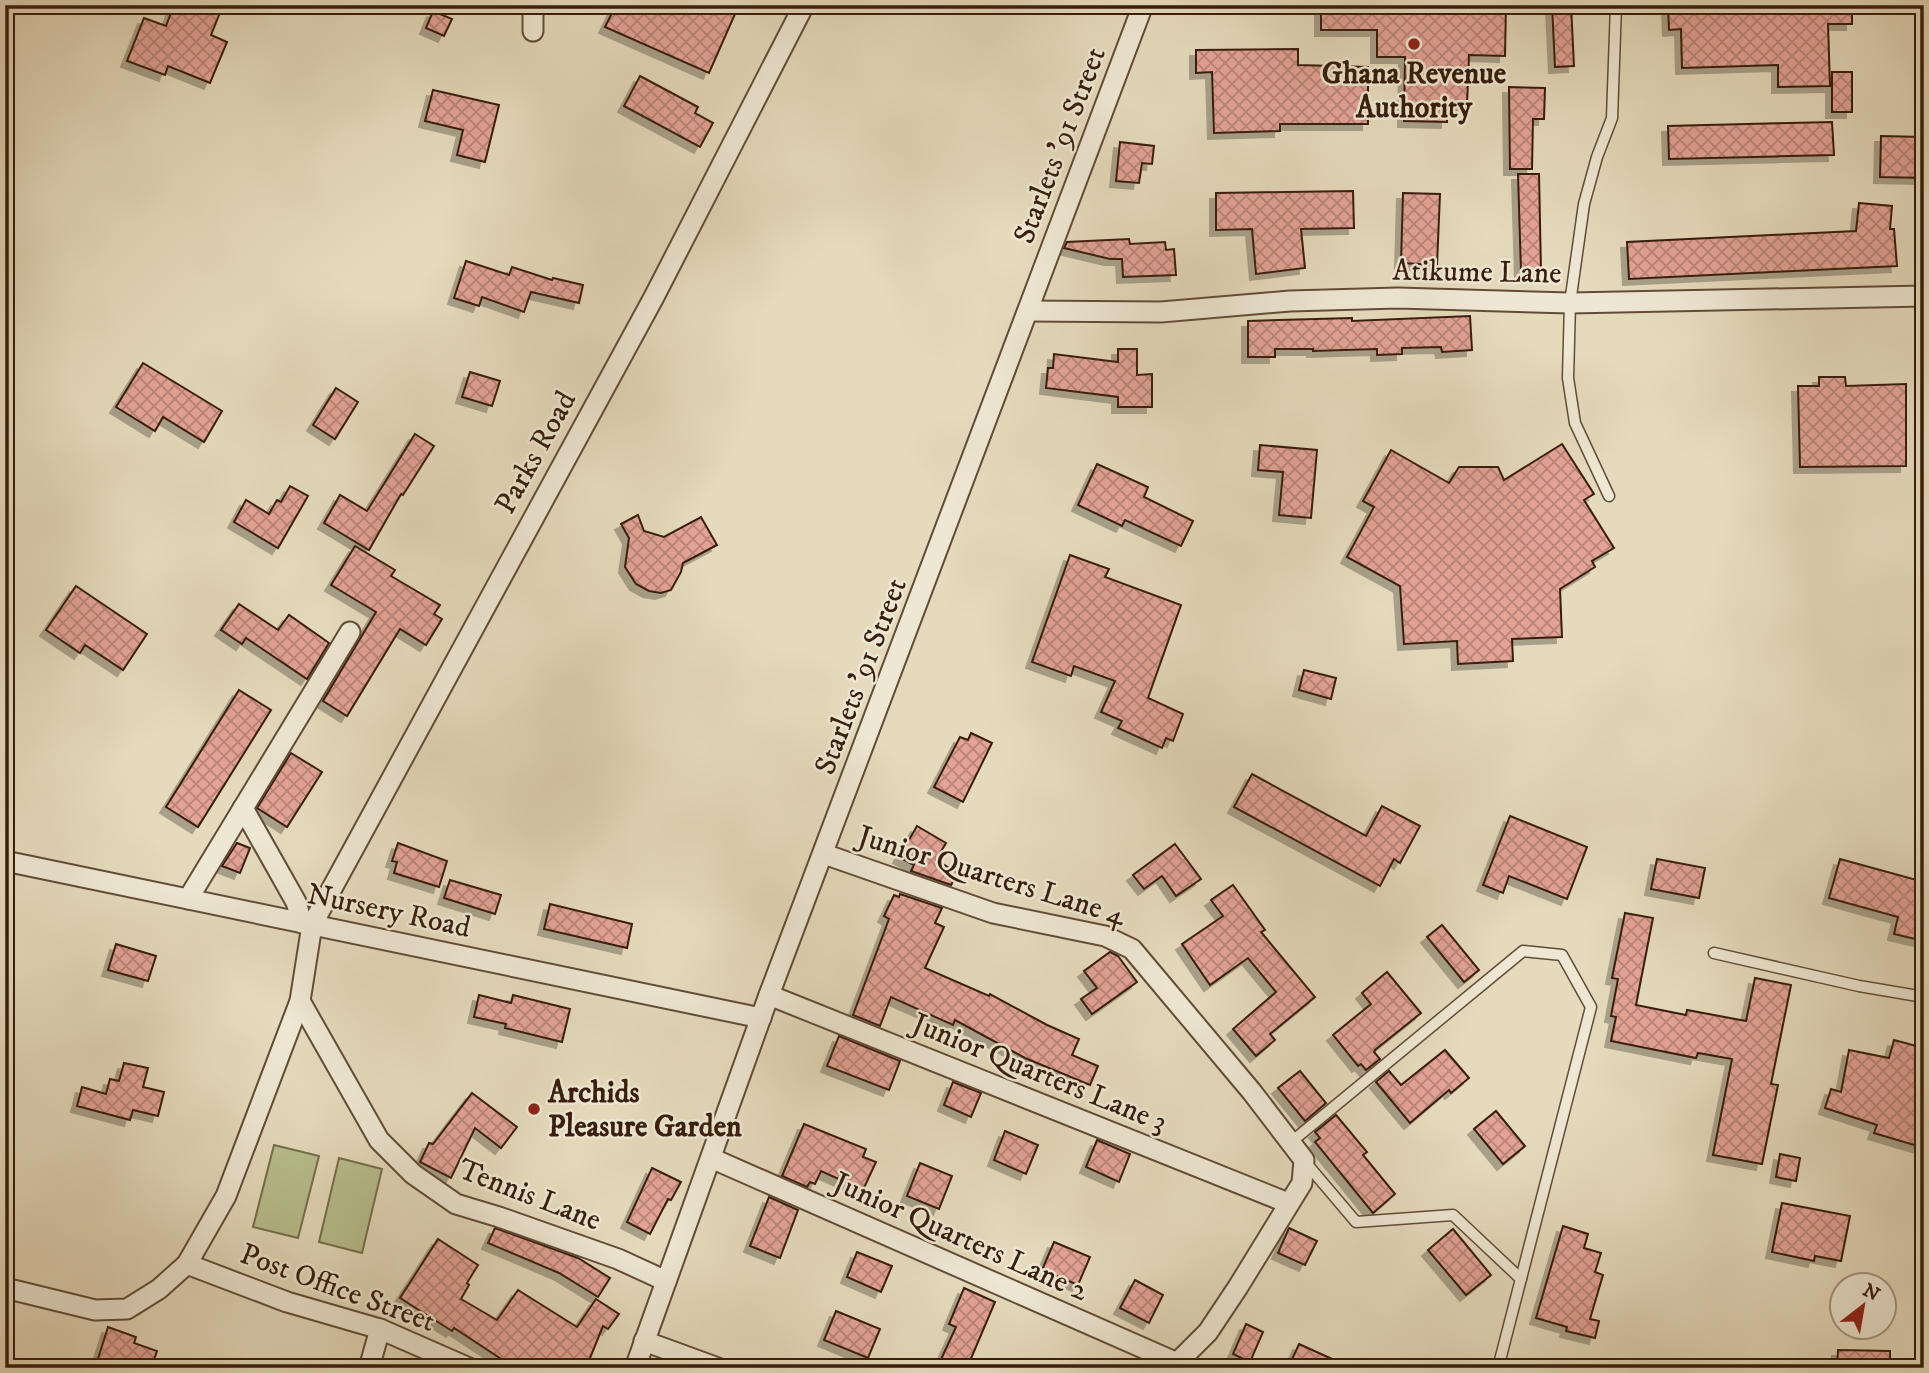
<svg xmlns="http://www.w3.org/2000/svg" width="1929" height="1373" font-family="'IM FELL DW Pica',serif">
	<style>
		.green { fill: #b7be8e; stroke: #776e4c; stroke-width: 2 }
		.building { fill: url(#building-cross-hatch); stroke: #371d0b; stroke-width: 2; filter: url(#shadow) }
		.lines { fill: none; stroke-linecap: round; stroke-linejoin: round }
		.lane-casing { stroke: #624c37; stroke-width: 13 }
		.street-casing { stroke: #624c37; stroke-width: 23 }
		.lane { stroke: #eee7d3; stroke-width: 10 }
		.street { stroke: #eee7d3; stroke-width: 19 }
		.poi-dot { fill: #8f2418; stroke: #eee7d3; stroke-width: 2.5 }
		.labels { text-anchor: middle; stroke-width: 5; stroke-linejoin: round; paint-order: stroke }
		.poi-label { font-size: 30px; font-weight: bold; fill: #371d0b; stroke: #eee7d3 }
		.street-label { font-size: 30px; fill: #371d0b; stroke: #eee7d3 }
	</style>
	<defs>
		<pattern id="building-cross-hatch" width="8" height="8" patternUnits="userSpaceOnUse" patternTransform="scale(1.75)"><rect width="8" height="8" fill="#e3a396"/><path d="M0 0l8 8M0 8l8-8" fill="none" stroke="#b98479"/></pattern>
		<filter id="shadow"><feDropShadow dx="-6" dy="6" stdDeviation="0" flood-color="#0004"/></filter>
	</defs>
	<rect width="100%" height="100%" fill="#e5dabc"/>
	<filter id="stains"><feTurbulence type="fractalNoise" baseFrequency=".00286" numOctaves="4"/><feColorMatrix values="0 0 0 0 .2 0 0 0 0 .09 0 0 0 0 .02 0 0 0 .5 -.17"/></filter>
	<radialGradient id="worn" r=".72"><stop offset=".6" stop-color="#630" stop-opacity="0"/><stop offset="1" stop-color="#630" stop-opacity=".3"/></radialGradient>
	<g class="green">
		<path d="M274,1145L319,1156L298,1238L253,1227Z"/>
		<path d="M339,1158L382,1169L362,1253L319,1242Z"/>
	</g>
	<g class="building">
		<path d="M174,5H223L211,35L227,42L210,83L168,66L165,75L127,61L144,18L166,26Z"/>
		<path d="M616,5H739L709,73L605,27Z"/>
		<path d="M1321,5H1506L1505,56L1469,55L1467,105L1447,104V122L1404,121L1405,57H1377V30H1321Z"/>
		<path d="M1552,5H1571L1574,66L1555,67Z"/>
		<path d="M1668,5H1852V24H1828L1830,86L1778,87V65L1682,68L1681,29L1669,30Z"/>
		<path d="M433,11L452,19L444,36L426,28Z"/>
		<path d="M1298,49V65L1368,67V124H1280V131L1214,133L1212,72L1196,73V50Z"/>
		<rect x="1832" y="72" width="20" height="40"/>
		<path d="M640,76L698,107L695,113L713,123L700,147L624,106Z"/>
		<path d="M1509,87L1545,88L1544,119H1533L1532,169H1510Z"/>
		<path d="M433,90L499,105L485,162L457,155L463,130L425,121Z"/>
		<path d="M1832,122L1834,155L1669,159L1668,126Z"/>
		<path d="M1881,136L1924,137V178L1880,177Z"/>
		<path d="M1120,142L1154,146L1152,164L1142,163L1139,183L1116,181Z"/>
		<path d="M1518,174H1539L1541,272H1521Z"/>
		<path d="M1353,191L1354,228L1301,229L1305,268L1256,274L1252,229L1216,230V193Z"/>
		<path d="M1403,193L1440,194L1437,265L1401,263Z"/>
		<path d="M1859,203L1892,206L1890,229H1894L1897,266L1629,279L1627,242L1856,231Z"/>
		<path d="M1129,239L1130,244L1165,242L1166,250L1174,249L1176,275L1123,277L1122,259H1110L1064,248L1067,242Z"/>
		<path d="M466,261L509,275L512,267L552,280L553,278L583,285L579,303L531,292L524,312L482,297L479,306L454,298Z"/>
		<path d="M1470,316L1472,350L1442,352L1441,347L1402,348V354L1377,355V349L1313,351V349H1275V357H1248V321L1352,318V321Z"/>
		<path d="M1118,349H1137V375L1152,374V407H1118V397L1046,388L1048,368H1053L1054,354L1118,362Z"/>
		<path d="M143,363L222,411L204,442L163,417L155,431L116,407Z"/>
		<path d="M470,372L500,381L492,406L462,397Z"/>
		<path d="M1819,377H1845L1846,386L1906,384V466L1800,467L1798,386H1819Z"/>
		<path d="M336,388L358,402L335,439L313,425Z"/>
		<path d="M415,434L434,446L403,495L401,494L369,550L324,523L340,495L367,511Z"/>
		<path d="M1562,444L1594,494L1584,500L1614,548L1592,561L1595,567L1560,589L1562,637L1512,639L1513,661L1458,664L1457,641L1404,644L1400,586L1347,557L1374,507L1363,501L1391,450L1449,483L1459,467H1498L1504,480Z"/>
		<path d="M1260,445L1317,450L1311,518L1279,515L1283,472L1258,470Z"/>
		<path d="M1097,464L1148,487L1144,497L1193,521L1181,546L1125,520L1122,526L1078,505Z"/>
		<path d="M290,486L308,496L278,548L234,522L246,500L269,514L277,500L281,502Z"/>
		<path d="M638,515L644,531L664,537L701,517L717,545L683,563L681,572L671,590L661,593L649,591L636,584L625,567L629,538L621,524Z"/>
		<path d="M355,546L395,570L391,576L440,605L434,614L442,619L426,645L400,629L347,716L323,701L376,612L331,585Z"/>
		<path d="M1070,555L1109,569L1105,577L1181,605L1148,698L1183,714L1173,741L1166,738L1162,748L1118,728L1122,721L1101,712L1115,681L1074,666L1071,676L1032,662Z"/>
		<path d="M76,586L147,634L123,670L85,645L80,653L46,630Z"/>
		<path d="M239,604L278,630L289,615L329,643L307,679L246,638L242,644L221,630Z"/>
		<path d="M1304,670L1336,678L1331,699L1299,690Z"/>
		<path d="M239,690L271,710L198,827L166,807Z"/>
		<path d="M971,733L992,743L963,802L934,787L960,737L968,740Z"/>
		<path d="M291,753L322,772L287,827L257,808Z"/>
		<path d="M1252,774L1366,836L1382,806L1420,826L1400,863L1394,859L1380,886L1234,807Z"/>
		<path d="M1510,816L1587,847L1567,899L1509,876L1503,893L1483,885Z"/>
		<path d="M917,826L946,843L936,860L958,873L951,885L911,871L914,865L899,857Z"/>
		<path d="M237,843L250,848L240,873L222,866Z"/>
		<path d="M398,843L447,861L439,887L394,873L397,862L392,861Z"/>
		<path d="M1175,844L1201,879L1176,896L1162,876L1144,889L1133,875Z"/>
		<path d="M1657,859L1705,868L1699,898L1651,889Z"/>
		<path d="M1840,859L1924,882V941L1894,934L1898,917L1829,898Z"/>
		<path d="M450,880L501,895L495,914L444,898Z"/>
		<path d="M1233,885L1265,930L1261,932L1315,997L1270,1034L1275,1040L1256,1056L1233,1029L1276,992L1248,958L1210,985L1182,944L1223,916L1211,900Z"/>
		<path d="M900,894L942,908L935,923L944,927L925,968L989,996L990,994L1047,1025L1079,1039L1072,1055L1098,1066L1090,1085L1025,1058L955,1020L953,1025L891,997L880,1026L853,1015L889,919L884,916L894,895L899,897Z"/>
		<path d="M550,904L632,924L627,948L544,929Z"/>
		<path d="M1625,913L1653,918L1636,1005L1686,1015L1687,1010L1746,1021L1755,978L1791,985L1771,1084L1778,1085L1762,1164L1713,1155L1732,1059L1698,1053L1696,1058L1611,1041L1616,1017L1611,1016L1618,979L1612,978Z"/>
		<path d="M1442,925L1479,970L1464,982L1427,937Z"/>
		<path d="M116,944L156,956L148,981L108,970Z"/>
		<path d="M1110,952L1118,956L1137,982L1092,1014L1081,999L1097,988L1084,971Z"/>
		<path d="M1387,972L1421,1013L1375,1050L1374,1052L1380,1059L1366,1070L1361,1064L1358,1066L1333,1035L1371,1004L1362,993Z"/>
		<path d="M479,995L511,1003L513,995L570,1009L562,1042L505,1028L506,1024L474,1017Z"/>
		<path d="M839,1036L900,1061L889,1090L827,1066Z"/>
		<path d="M1894,1040L1924,1048V1148L1874,1133L1877,1125L1825,1108L1831,1089L1841,1092L1849,1050L1889,1058Z"/>
		<path d="M1445,1050L1469,1078L1451,1093L1449,1090L1410,1123L1376,1082L1389,1071L1401,1085Z"/>
		<path d="M124,1063L148,1068L143,1087L164,1092L158,1116L133,1110L130,1120L77,1106L82,1087L106,1094L110,1079L119,1081Z"/>
		<path d="M1300,1071L1326,1103L1305,1121L1278,1088Z"/>
		<path d="M953,1082L981,1093L971,1117L944,1105Z"/>
		<path d="M472,1093L517,1127L501,1148L475,1128L451,1178L420,1162L429,1143L433,1144Z"/>
		<path d="M1496,1111L1525,1146L1503,1164L1474,1129Z"/>
		<path d="M1336,1115L1367,1152L1363,1155L1395,1194L1373,1213L1315,1142L1320,1138L1315,1132Z"/>
		<path d="M804,1124L866,1149L863,1157L876,1162L863,1190L821,1171L815,1184L810,1182L807,1187L782,1176Z"/>
		<path d="M1005,1131L1038,1145L1026,1174L994,1160Z"/>
		<path d="M1097,1140L1130,1154L1119,1182L1086,1167Z"/>
		<path d="M1780,1154L1800,1158L1796,1181L1776,1177Z"/>
		<path d="M920,1163L952,1176L939,1209L907,1196Z"/>
		<path d="M652,1168L681,1182L671,1200L668,1199L650,1234L627,1222Z"/>
		<path d="M769,1197L798,1210L780,1258L750,1246Z"/>
		<path d="M1782,1203L1850,1216L1841,1261L1815,1256L1814,1261L1772,1252Z"/>
		<path d="M1563,1226L1588,1234L1584,1248L1601,1253L1595,1272L1603,1275L1590,1319L1599,1321L1595,1338L1566,1331L1567,1327L1536,1318Z"/>
		<path d="M495,1228L578,1258L610,1278L598,1297L559,1273L488,1243Z"/>
		<path d="M1289,1228L1317,1241L1305,1265L1278,1253Z"/>
		<path d="M1453,1229L1491,1275L1466,1295L1428,1250Z"/>
		<path d="M438,1239L478,1265L467,1283L469,1285L461,1299L497,1320L518,1290L577,1327L596,1299L619,1314L608,1329L603,1326L586,1368H515L454,1328L452,1331L400,1298Z"/>
		<path d="M1054,1242L1090,1257L1078,1285L1042,1270Z"/>
		<path d="M857,1252L892,1266L881,1292L847,1277Z"/>
		<path d="M1135,1280L1163,1295L1149,1323L1120,1308Z"/>
		<path d="M964,1288L995,1302L967,1368H937L956,1327L949,1324Z"/>
		<path d="M836,1311L880,1329L868,1358L824,1340Z"/>
		<path d="M1246,1324L1263,1332L1250,1362L1233,1354Z"/>
		<path d="M108,1327L136,1337L134,1343L157,1351L151,1368H95Z"/>
		<path d="M1299,1344L1352,1368H1288Z"/>
		<path d="M1838,1350L1890,1351V1368H1837Z"/>
	</g>
	<g class="lines">
		<defs>
			<g id="lane">
				<path d="M1609,496L1575,423L1568,378L1570,303L1584,204L1597,157L1612,118L1616,5"/>
				<path d="M1714,953L1859,986L1924,997"/>
				<path d="M1290,1143L1523,951L1562,955L1591,1007L1498,1368"/>
				<path d="M1306,1163L1356,1222L1453,1215L1521,1279"/>
			</g>
			<g id="street">
				<path d="M533,5V31"/>
				<path d="M1028,311L1161,312L1290,301L1398,298L1570,303L1924,296"/>
				<path d="M243,808L296,902L302,923"/>
				<path d="M824,854L993,913L1105,936L1132,949L1252,1092L1304,1160L1302,1183L1238,1287L1208,1332L1177,1363L1168,1368"/>
				<path d="M5,861L761,1018"/>
				<path d="M188,899L350,632"/>
				<path d="M769,995L1288,1203"/>
				<path d="M300,1001L379,1140L413,1174L456,1204L499,1217L618,1259L666,1281"/>
				<path d="M711,1158L1184,1366"/>
				<path d="M187,1264L287,1302L380,1329L469,1368"/>
				<path d="M5,1288L95,1310L127,1309L159,1289L187,1264L226,1196L300,1001L312,925L654,297L804,5"/>
				<path d="M644,1341L718,1368"/>
				<path d="M369,1368L380,1329"/>
				<path d="M635,1368L769,995L1143,5"/>
			</g>
		</defs>
		<use href="#lane" class="lane-casing"/>
		<use href="#street" class="street-casing"/>
		<use href="#lane" class="lane"/>
		<use href="#street" class="street"/>
	</g>
	<g class="poi-dot">
		<circle cx="1414" cy="44" r="7"/>
		<circle cx="534" cy="1109" r="7"/>
	</g>
	<g class="labels">
		<g class="poi-label">
			<text x="1414" y="83">Ghana Revenue<tspan x="1414" dy="34">Authority</tspan></text>
			<text x="548" y="1102" text-anchor="start">Archids<tspan x="548" dy="34">Pleasure Garden</tspan></text>
		</g>
		<g class="street-label">
			<text transform="translate(1059 145) rotate(-69)" y="10">Starlets '91 Street</text>
			<text transform="translate(1477 271) rotate(1)" y="10">Atikume Lane</text>
			<text transform="translate(535 452) rotate(-61)" y="10">Parks Road</text>
			<text transform="translate(860 676) rotate(-69)" y="10">Starlets '91 Street</text>
			<text transform="translate(992 875) rotate(17)" y="10">Junior Quarters Lane 4</text>
			<text transform="translate(389 910) rotate(12)" y="10">Nursery Road</text>
			<text transform="translate(1040 1072) rotate(22)" y="10">Junior Quarters Lane 3</text>
			<text transform="translate(530 1194) rotate(21)" y="10">Tennis Lane</text>
			<text transform="translate(961 1236) rotate(24)" y="10">Junior Quarters Lane 2</text>
			<text transform="translate(338 1287) rotate(20)" y="10">Post Office Street</text>
		</g>
	</g>
	<rect width="1929" height="1373" fill="none" stroke="#e5dabc" stroke-width="28"/>
	<rect x="7" y="7" width="1915" height="1359" fill="none" stroke="#371d0b" stroke-width="3.5"/>
	<rect x="14" y="14" width="1901" height="1345" fill="none" stroke="#371d0b" stroke-width="2"/>
	<g transform="translate(1863 1306) rotate(31)"><circle r="33" fill="#eee7d3" stroke="#a59683" stroke-width="2"/>
	<path d="M0-5L12 26L0 18L-12 26Z" fill="#8f2418"/>
	<text y="-10" font-size="19" font-weight="bold" text-anchor="middle" fill="#371d0b">N</text>
	</g>
	<rect width="100%" height="100%" filter="url(#stains)"/>
	<rect width="100%" height="100%" fill="url(#worn)"/>
</svg>
